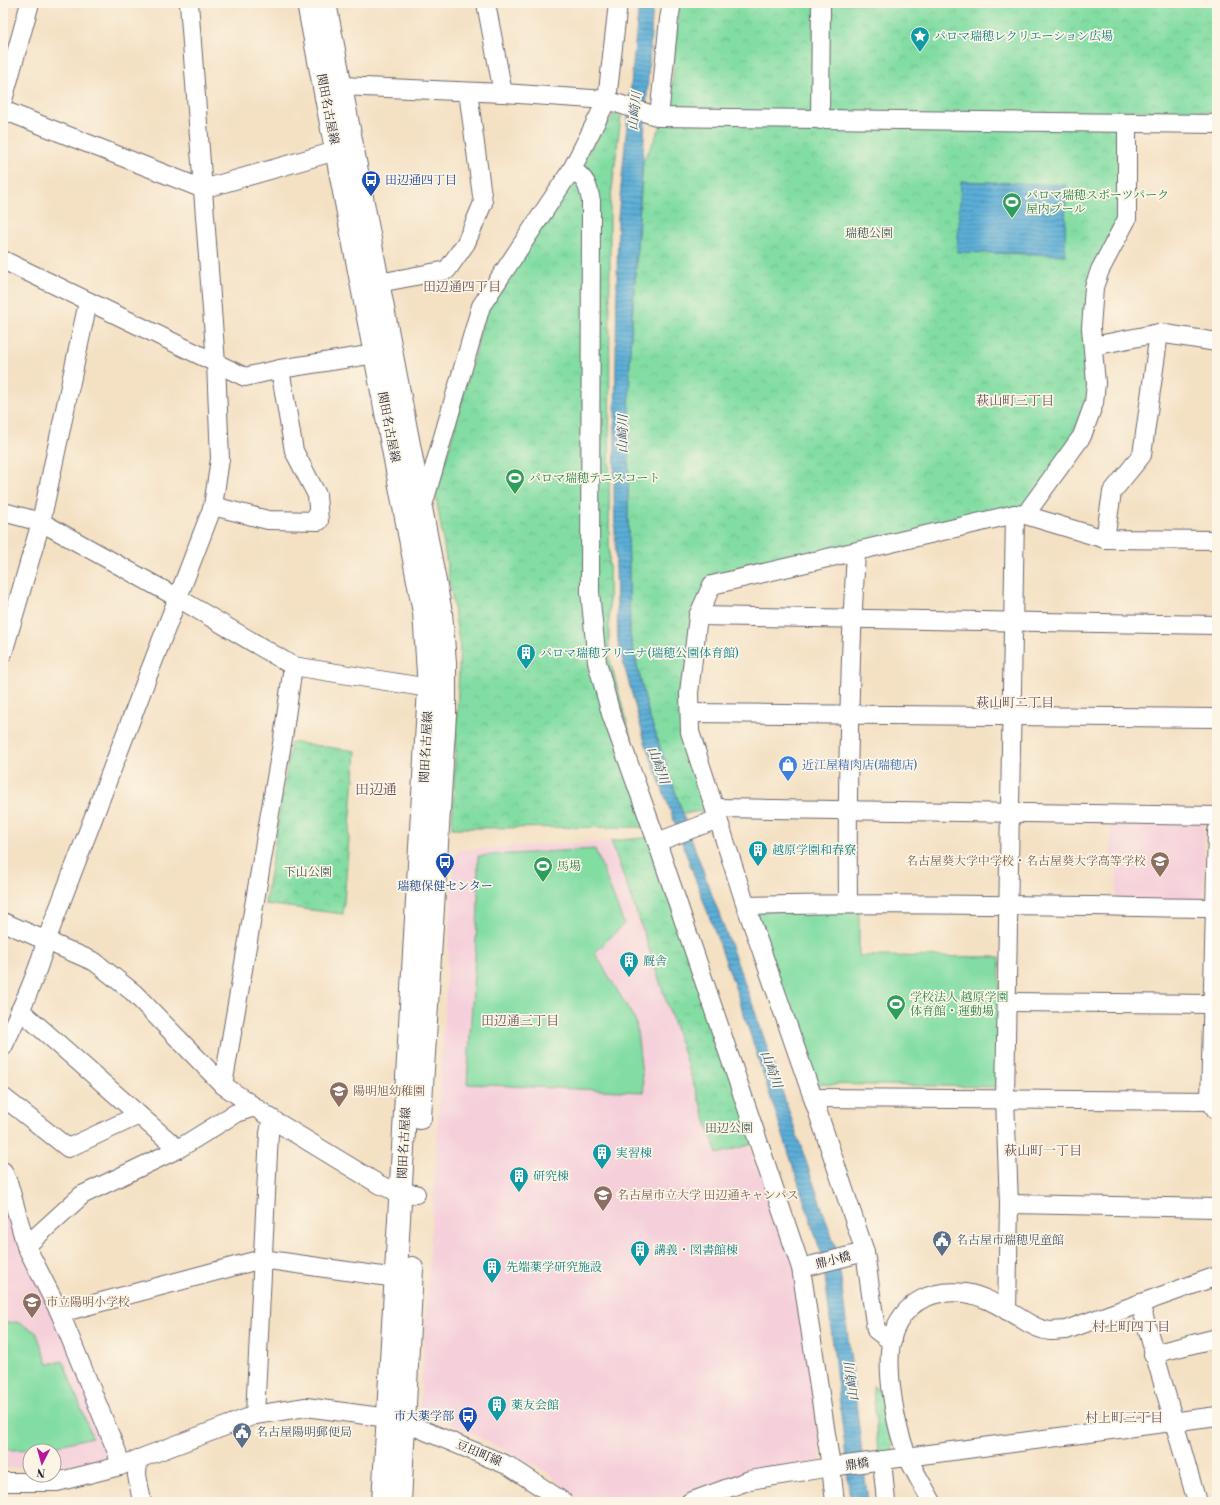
<svg xmlns="http://www.w3.org/2000/svg" width="1220" height="1505" font-family="'Libre Bodoni','Noto Serif JP',serif">
	<style>
		.built { fill: #f5cfda }
		.green { fill: #82dda3; stroke: #52806f }
		.park { fill: url(#park-crowns); stroke: #52806f }
		.water { fill: url(#water-rules); stroke: #3f6889 }
		.lines { fill: none; stroke-linecap: round; stroke-linejoin: round }
		.minor-casing { stroke: #6c656b; stroke-width: 20 }
		.major-casing { stroke: #6c656b; stroke-width: 24 }
		.minor { stroke: #fff; stroke-width: 18 }
		.major { stroke: #fff; stroke-width: 22 }
		.labels { text-anchor: middle; stroke-width: 3.5; stroke-linejoin: round; paint-order: stroke }
		.culture-label { font-size: 12px; fill: #0d838f; stroke: #fcf5e5; text-anchor: start }
		.street-label { font-size: 12px; fill: #22223b; stroke: #fcf5e5 }
		.transit-label { font-size: 12px; fill: #164399; stroke: #fcf5e5; text-anchor: start }
		.leisure-label { font-size: 12px; fill: #27864d; stroke: #fcf5e5; text-anchor: start }
		.park-label { font-size: 12px; fill: #3f5a5a; stroke: #fcf5e5 }
		.shop-label { font-size: 12px; fill: #366cbe; stroke: #fcf5e5; text-anchor: start }
		.education-label { font-size: 12px; fill: #785e54; stroke: #fcf5e5; text-anchor: start }
		.service-label { font-size: 12px; fill: #4e5e75; stroke: #fcf5e5; text-anchor: start }
		.water-label { font-size: 13px; font-style: italic; fill: #395a79; stroke: #fcf5e5 }
		.neighbourhood-label { font-size: 13px; fill: #6a545e; stroke: #fcf5e5 }
		.quarter-label { font-size: 14px; fill: #6a545e; stroke: #fcf5e5 }
	</style>
	<defs>
		<pattern id="park-crowns" width="20" height="18" patternUnits="userSpaceOnUse"><rect width="20" height="18" fill="#82dda3"/><path d="M2 6a3 3 0 1 1 6 0M12 15a3 3 0 1 1 6 0" fill="none" stroke="#70bd8d"/></pattern>
		<pattern id="water-rules" width="6" height="5" patternUnits="userSpaceOnUse"><rect width="6" height="5" fill="#5caed7"/><path d="M0 2.5h6" fill="none" stroke="#4c8db0"/></pattern>
	</defs>
	<rect width="100%" height="100%" fill="#fcf5e5"/>
	<filter id="ink" filterUnits="userSpaceOnUse"><feTurbulence type="fractalNoise" baseFrequency=".025" numOctaves="2"/><feDisplacementMap in="SourceGraphic" scale="8" xChannelSelector="R" yChannelSelector="G"/><feConvolveMatrix kernelMatrix="1 2 1 2 8 2 1 2 1" color-interpolation-filters="sRGB"/></filter>
	<filter id="wash" filterUnits="userSpaceOnUse"><feTurbulence type="fractalNoise" baseFrequency=".012" numOctaves="4" result="noise"/><feDisplacementMap in="SourceGraphic" scale="16" xChannelSelector="R" yChannelSelector="G"/><feGaussianBlur stdDeviation="0.9" result="paint"/><feColorMatrix in="noise" values="0 0 0 0 0 0 0 0 0 0 0 0 0 0 0 0 0 1.4 0 .05"/><feComposite in="paint" operator="in"/></filter>
	<g filter="url(#wash)">
		<rect width="100%" height="100%" fill="#f4e1c4"/>
		<g class="built">
			<path d="M1111,818L1204,823V897L1201,902L1116,900L1117,858H1111Z"/>
			<path d="M611,841L640,922L717,1154L750,1145L797,1270L821,1461L747,1474L663,1502H581L546,1471L420,1408L454,856L459,850Z"/>
			<path d="M3,1182L112,1456L108,1457L107,1459L54,1467V1451H30V1467L3,1468Z"/>
		</g>
		<g class="green">
			<path d="M595,849L624,924L595,953L636,1022L644,1092L467,1084L478,909V856Z"/>
			<path d="M755,910L859,912V956L1000,957L997,1087L815,1084Z"/>
			<path d="M17,1322L36,1332L48,1364L63,1361L92,1437L43,1449L3,1450V1323Z"/>
		</g>
		<g class="park">
			<path d="M679,3H1217V112L1116,110L1127,123V219L1100,270L1094,403L1025,515L712,585L698,616L681,727L711,809L683,814L649,715L630,636L628,515L630,350L643,162L670,108Z"/>
			<path d="M614,114L621,116L610,205L609,657L655,827L452,828L460,647L436,496L487,307Z"/>
			<path d="M291,742L356,751L343,914L265,904Z"/>
			<path d="M651,837L756,1143L717,1154L640,922L611,841Z"/>
			<path d="M873,1386L883,1394L893,1451L878,1454Z"/>
		</g>
		<g class="water">
			<path d="M639,3H653L630,350L628,515L630,636L649,715L691,838L753,1006L838,1255L868,1502H850L846,1457L823,1259L734,984L645,742L618,643L614,493L618,217Z"/>
			<path d="M961,181L1066,185L1065,255L957,252Z"/>
		</g>
	</g>
	<g filter="url(#ink)">
		<g class="lines">
			<defs>
				<g id="minor">
					<path d="M486,3L503,93"/>
					<path d="M329,88L341,86L503,93L607,100L659,117L1217,124"/>
					<path d="M3,100L30,3"/>
					<path d="M3,110L203,189L336,151"/>
					<path d="M659,117L669,19L672,3"/>
					<path d="M820,120L821,3"/>
					<path d="M572,169C586,179 588,185 591,201L590,592L597,662L611,714L657,842L801,1268L831,1467L835,1502"/>
					<path d="M3,260L245,377L280,369L375,354L387,350"/>
					<path d="M379,283L447,270L466,243L483,203L468,92"/>
					<path d="M1093,346L1159,333L1217,342"/>
					<path d="M213,506L268,520L319,521L317,495L294,451L280,369"/>
					<path d="M422,509L481,306L572,169L607,100L618,3"/>
					<path d="M3,512L41,522L178,598L293,666L429,688"/>
					<path d="M1025,515L1105,539L1217,540"/>
					<path d="M1105,539L1112,492L1142,455L1159,333"/>
					<path d="M698,616L1217,625"/>
					<path d="M3,653L41,522L88,302"/>
					<path d="M690,713L1217,718"/>
					<path d="M715,808L1217,816"/>
					<path d="M657,842L718,819"/>
					<path d="M848,904C847,787 849,669 856,552"/>
					<path d="M746,906C903,902 1060,906 1217,908"/>
					<path d="M3,922L95,962L134,993L223,1085L275,1121L380,1185L401,1193L416,1194"/>
					<path d="M1007,1002L1212,1004"/>
					<path d="M20,1010L139,1115L178,1149"/>
					<path d="M3,1047C19,1013 37,977 46,941L213,506L220,459L216,363L189,3"/>
					<path d="M223,1085L283,738L293,666"/>
					<path d="M3,1097L68,1148L139,1115"/>
					<path d="M813,1098L1217,1101"/>
					<path d="M1216,1110L1210,1101L1217,831"/>
					<path d="M3,1171L9,1185L26,1246L60,1313L117,1452L120,1466"/>
					<path d="M1009,1204L1217,1208"/>
					<path d="M26,1246L82,1195L178,1149L236,1113L255,1107"/>
					<path d="M801,1268L865,1252"/>
					<path d="M1140,1303L1197,1502"/>
					<path d="M1007,1311L1009,1204L1005,1099L1015,514"/>
					<path d="M60,1313L262,1259L396,1278"/>
					<path d="M892,1342L876,1330L865,1252L813,1098L746,906L690,732L689,693L698,616L712,585L1015,514L1025,515L1082,436L1094,403L1096,383L1091,328L1094,287L1100,270L1127,219V123"/>
					<path d="M1153,1354L1217,1338"/>
					<path d="M255,1415L269,1133L272,1119"/>
					<path d="M138,1459L137,1475L142,1502"/>
					<path d="M882,1460L886,1502"/>
					<path d="M3,1482H57L120,1466L255,1415L306,1407L388,1418L404,1422L509,1466L564,1502"/>
					<path d="M690,1502L750,1480L831,1467L1217,1416"/>
					<path d="M932,1502C924,1487 914,1472 908,1457C895,1428 883,1361 894,1331C907,1300 933,1289 965,1293C985,1296 1003,1308 1020,1318C1029,1324 1039,1330 1050,1331C1055,1331 1061,1330 1066,1330L1217,1276"/>
				</g>
				<g id="major">
					<path d="M308,3L424,612L429,688L383,1502"/>
					<path d="M325,3L441,613L445,663V714L420,1118"/>
					<path d="M400,1502L412,1268"/>
				</g>
			</defs>
			<use href="#minor" class="minor-casing"/>
			<use href="#major" class="major-casing"/>
			<use href="#minor" class="minor"/>
			<use href="#major" class="major"/>
		</g>
	</g>
	<defs>
		<symbol id="sight-pin" viewBox="-11 -11 22 30"><path d="M0 17L-7.5 6A9.5 9.5 0 1 1 7.5 6Z" fill="#0f9aa8" stroke="#fcf5e5"/><path d="M0-6L1.8-2.2L6-1.7L2.9 1.2L3.7 5.4L0 3.3L-3.7 5.4L-2.9 1.2L-6-1.7L-1.8-2.2Z" fill="#fff"/></symbol>
		<symbol id="bus-pin" viewBox="-11 -11 22 30"><path d="M0 17L-7.5 6A9.5 9.5 0 1 1 7.5 6Z" fill="#1a4fb4" stroke="#fcf5e5"/><path d="M-5-6H5V4H4V6H2V4H-2V6H-4V4H-5ZM-3.5-4V0h7V-4ZM-3.5 1.2v1.5H-2V1.2ZM2 1.2v1.5H3.5V1.2Z" fill="#fff"/></symbol>
		<symbol id="stadium-pin" viewBox="-11 -11 22 30"><path d="M0 17L-7.5 6A9.5 9.5 0 1 1 7.5 6Z" fill="#2e9e5b" stroke="#fcf5e5"/><path d="M0-5a6.5 5 0 1 0 0 10a6.5 5 0 1 0 0-10ZM-3.5-1.8h7v3.6h-7Z" fill="#fff"/></symbol>
		<symbol id="building-pin" viewBox="-11 -11 22 30"><path d="M0 17L-7.5 6A9.5 9.5 0 1 1 7.5 6Z" fill="#0f9aa8" stroke="#fcf5e5"/><path d="M-4-6H4V6H1V3H-1V6H-4ZM-2.5-4.3h1.7v1.8h-1.7ZM.8-4.3h1.7v1.8H.8ZM-2.5-1h1.7V.8h-1.7ZM.8-1h1.7V.8H.8Z" fill="#fff"/></symbol>
		<symbol id="shop-pin" viewBox="-11 -11 22 30"><path d="M0 17L-7.5 6A9.5 9.5 0 1 1 7.5 6Z" fill="#3f7fe0" stroke="#fcf5e5"/><path d="M-5-2.5h2.3a2.7 3.5 0 0 1 5.4 0H5L5.5 6h-11ZM-1.5-2.5h3a1.5 2.3 0 0 0-3 0Z" fill="#fff"/></symbol>
		<symbol id="school-pin" viewBox="-11 -11 22 30"><path d="M0 17L-7.5 6A9.5 9.5 0 1 1 7.5 6Z" fill="#8d6e63" stroke="#fcf5e5"/><path d="M0-5L7-2L0 1L-7-2ZM-4 1L0 2.5L4 1V4Q0 6-4 4Z" fill="#fff"/></symbol>
		<symbol id="university-pin" viewBox="-11 -11 22 30"><path d="M0 17L-7.5 6A9.5 9.5 0 1 1 7.5 6Z" fill="#8d6e63" stroke="#fcf5e5"/><path d="M0-5L7-2L0 1L-7-2ZM-4 1L0 2.5L4 1V4Q0 6-4 4Z" fill="#fff"/></symbol>
		<symbol id="civic-pin" viewBox="-11 -11 22 30"><path d="M0 17L-7.5 6A9.5 9.5 0 1 1 7.5 6Z" fill="#5c6f8a" stroke="#fcf5e5"/><path d="M-.6-6.5H3V-4.5H.6V-3L4-1V1h2V6H-6V1h2V-1L-.6-3ZM-1.2 2.5V6h2.4V2.5Z" fill="#fff"/></symbol>
	</defs>
	<g fill-rule="evenodd">
		<use href="#sight-pin" x="909" y="25" width="22" height="30"/>
		<use href="#bus-pin" x="360" y="169" width="22" height="30"/>
		<use href="#stadium-pin" x="1001" y="191" width="22" height="30"/>
		<use href="#stadium-pin" x="504" y="467" width="22" height="30"/>
		<use href="#building-pin" x="515" y="642" width="22" height="30"/>
		<use href="#shop-pin" x="777" y="754" width="22" height="30"/>
		<use href="#building-pin" x="747" y="839" width="22" height="30"/>
		<use href="#school-pin" x="1149" y="850" width="22" height="30"/>
		<use href="#bus-pin" x="434" y="851" width="22" height="30"/>
		<use href="#stadium-pin" x="532" y="855" width="22" height="30"/>
		<use href="#building-pin" x="618" y="950" width="22" height="30"/>
		<use href="#stadium-pin" x="885" y="993" width="22" height="30"/>
		<use href="#school-pin" x="328" y="1080" width="22" height="30"/>
		<use href="#building-pin" x="591" y="1142" width="22" height="30"/>
		<use href="#building-pin" x="508" y="1165" width="22" height="30"/>
		<use href="#university-pin" x="592" y="1184" width="22" height="30"/>
		<use href="#civic-pin" x="931" y="1229" width="22" height="30"/>
		<use href="#building-pin" x="629" y="1239" width="22" height="30"/>
		<use href="#building-pin" x="481" y="1256" width="22" height="30"/>
		<use href="#school-pin" x="21" y="1291" width="22" height="30"/>
		<use href="#building-pin" x="486" y="1394" width="22" height="30"/>
		<use href="#bus-pin" x="457" y="1405" width="22" height="30"/>
		<use href="#civic-pin" x="231" y="1421" width="22" height="30"/>
	</g>
	<g class="labels">
		<g class="culture-label">
			<text x="934" y="40">パロマ瑞穂レクリエーション広場</text>
			<text x="540" y="657">パロマ瑞穂アリーナ(瑞穂公園体育館)</text>
			<text x="772" y="854">越原学園和春寮</text>
			<text x="643" y="965">厩舎</text>
			<text x="616" y="1157">実習棟</text>
			<text x="533" y="1180">研究棟</text>
			<text x="654" y="1254">講義・図書館棟</text>
			<text x="506" y="1271">先端薬学研究施設</text>
			<text x="511" y="1409">薬友会館</text>
		</g>
		<g class="street-label">
			<text transform="translate(328 109) rotate(79)" y="4">関田名古屋線</text>
			<text transform="translate(389 427) rotate(79)" y="4">関田名古屋線</text>
			<text transform="translate(426 747) rotate(-87)" y="4">関田名古屋線</text>
			<text transform="translate(404 1143) rotate(-87)" y="4">関田名古屋線</text>
			<text transform="translate(833 1260) rotate(-14)" y="4">鼎小橋</text>
			<text transform="translate(479 1453) rotate(23)" y="4">豆田町線</text>
			<text transform="translate(857 1464) rotate(-8)" y="4">鼎橋</text>
		</g>
		<g class="transit-label">
			<text x="385" y="184">田辺通四丁目</text>
			<text x="445" y="890" text-anchor="middle">瑞穂保健センター</text>
			<text x="454" y="1420" text-anchor="end">市大薬学部</text>
		</g>
		<g class="leisure-label">
			<text x="1026" y="199">パロマ瑞穂スポーツパーク<tspan x="1026" dy="14">屋内プール</tspan></text>
			<text x="529" y="482">パロマ瑞穂テニスコート</text>
			<text x="557" y="870">馬場</text>
			<text x="910" y="1001">学校法人 越原学園<tspan x="910" dy="14">体育館・運動場</tspan></text>
		</g>
		<g class="park-label">
			<text x="869" y="237">瑞穂公園</text>
			<text x="308" y="876">下山公園</text>
			<text x="729" y="1132">田辺公園</text>
		</g>
		<g class="shop-label">
			<text x="802" y="769">近江屋精肉店(瑞穂店)</text>
		</g>
		<g class="education-label">
			<text x="1146" y="865" text-anchor="end">名古屋葵大学中学校・名古屋葵大学高等学校</text>
			<text x="353" y="1095">陽明旭幼稚園</text>
			<text x="617" y="1199">名古屋市立大学 田辺通キャンパス</text>
			<text x="46" y="1306">市立陽明小学校</text>
		</g>
		<g class="service-label">
			<text x="956" y="1244">名古屋市瑞穂児童館</text>
			<text x="256" y="1436">名古屋陽明郵便局</text>
		</g>
		<g class="water-label">
			<text transform="translate(634 111) rotate(-84)" y="5">山崎川</text>
			<text transform="translate(622 434) rotate(-89)" y="5">山崎川</text>
			<text transform="translate(659 765) rotate(70)" y="5">山崎川</text>
			<text transform="translate(772 1069) rotate(70)" y="5">山崎川</text>
			<text transform="translate(851 1382) rotate(-97)" y="5">山崎川</text>
		</g>
		<g class="neighbourhood-label">
			<text x="462" y="291">田辺通四丁目</text>
			<text x="1015" y="405">萩山町三丁目</text>
			<text x="1015" y="707">萩山町二丁目</text>
			<text x="520" y="1025">田辺通三丁目</text>
			<text x="1043" y="1155">萩山町一丁目</text>
			<text x="1131" y="1331">村上町四丁目</text>
			<text x="1124" y="1422">村上町三丁目</text>
		</g>
		<g class="quarter-label">
			<text x="376" y="794">田辺通</text>
		</g>
	</g>
	<rect width="1220" height="1505" fill="none" stroke="#fcf5e5" stroke-width="16"/>
	<g transform="translate(42 1463) rotate(186)"><circle r="19" fill="#fcf5e5" stroke="#a5a1a1"/>
	<path d="M0-3L7 15L0 10L-7 15Z" fill="#b5179e"/>
	<text y="-6" font-size="11" font-weight="bold" text-anchor="middle" fill="#22223b">N</text>
	</g>
</svg>
